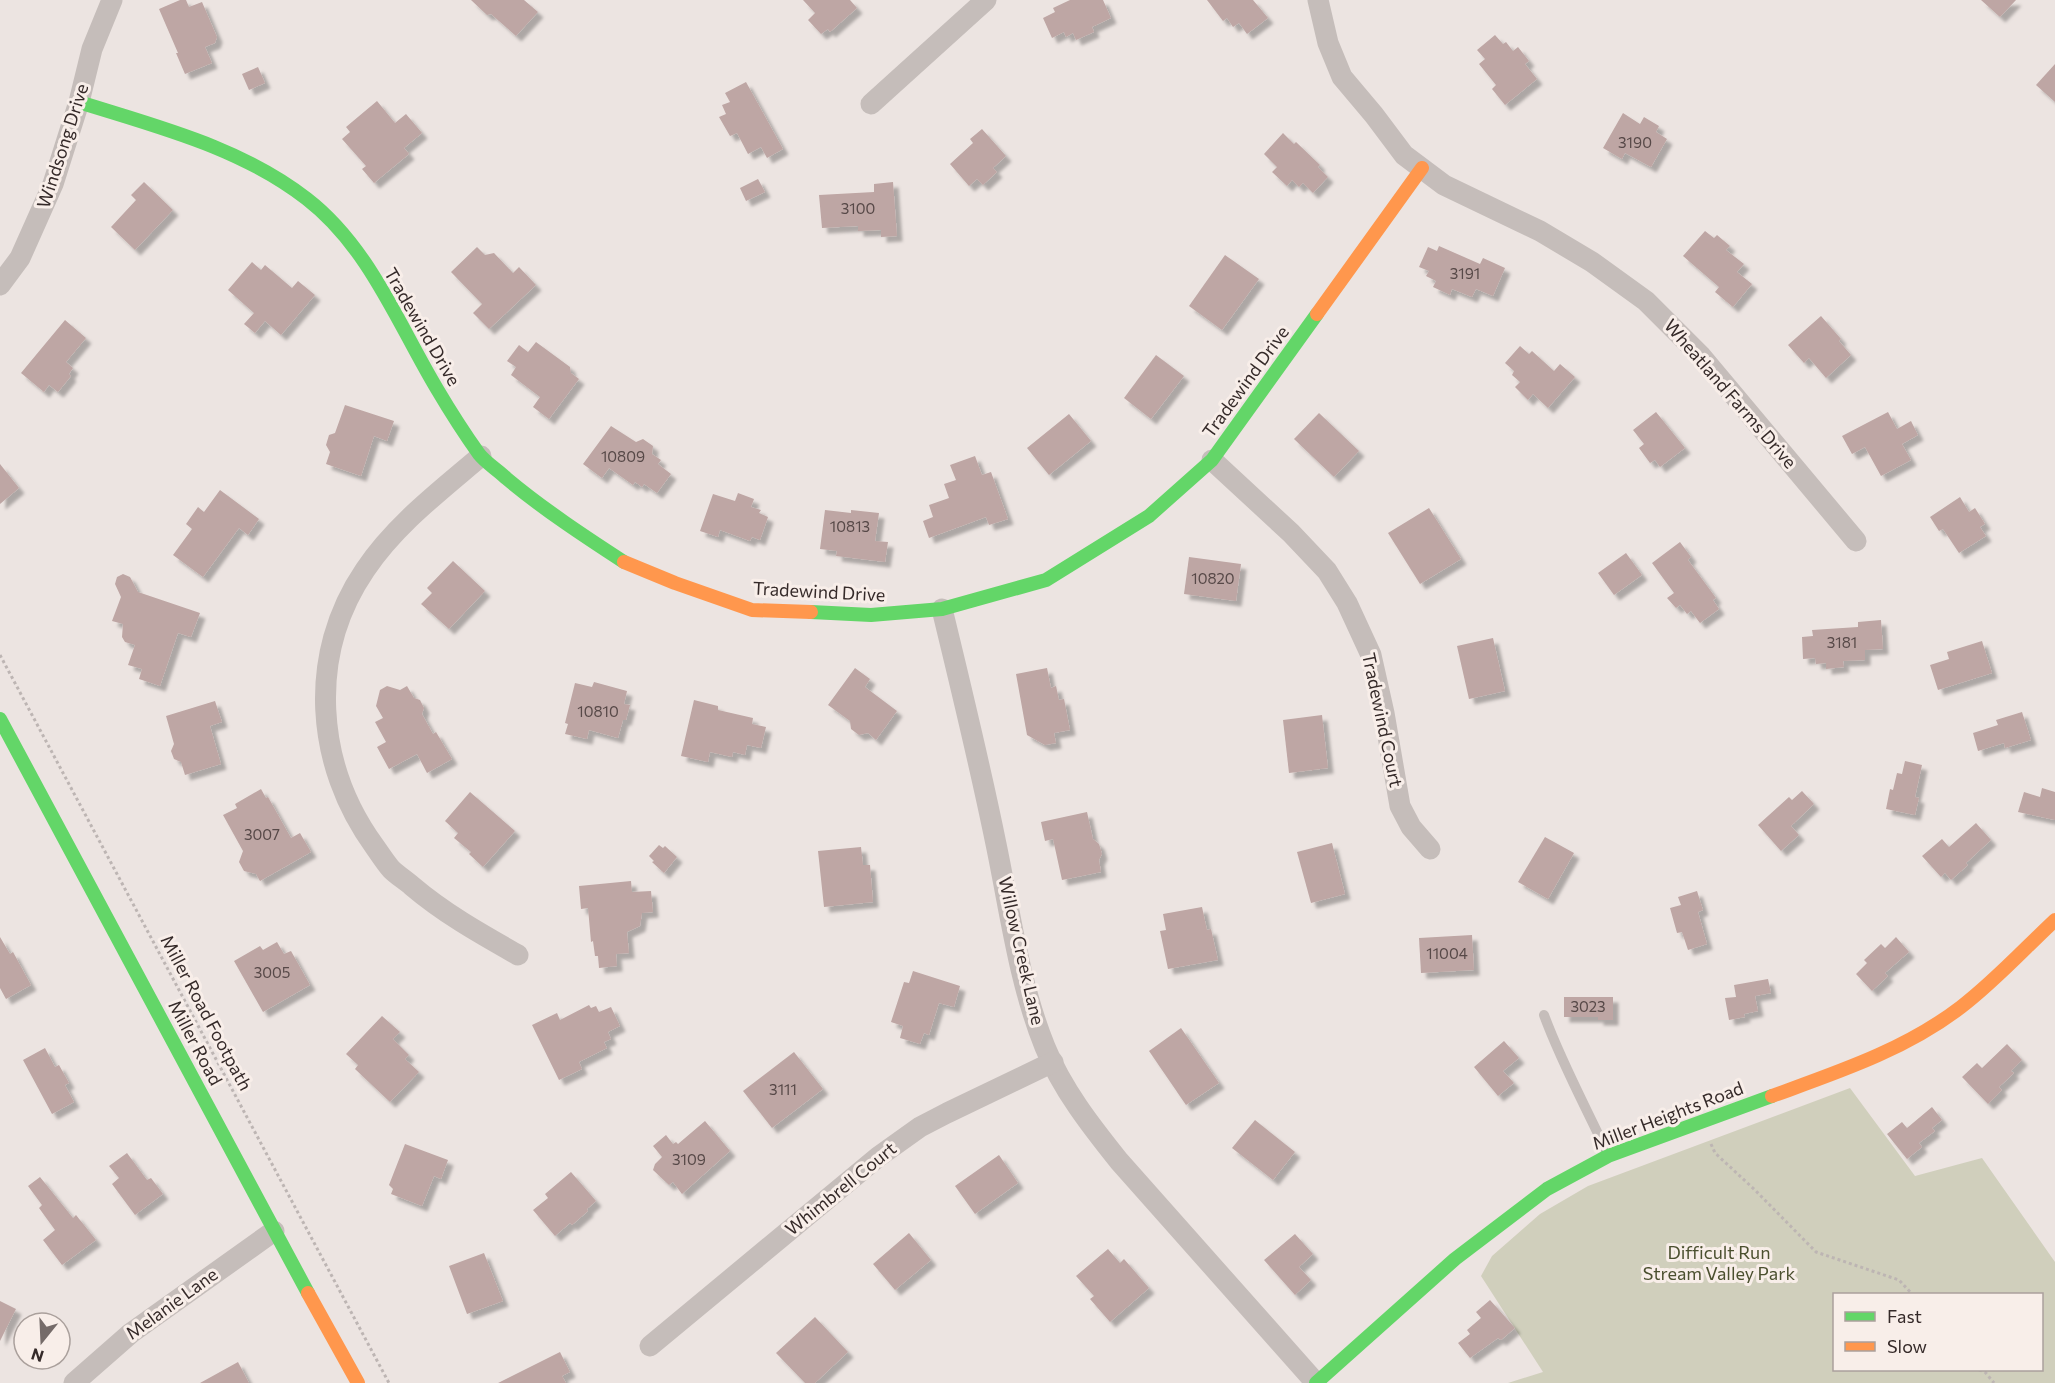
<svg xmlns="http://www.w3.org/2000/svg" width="2055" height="1383" font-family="Commissioner,sans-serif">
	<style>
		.green { fill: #d0cfbc; fill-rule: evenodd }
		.building { fill: #bea6a4; filter: url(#shadow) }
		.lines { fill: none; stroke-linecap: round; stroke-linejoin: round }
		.path { stroke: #bdb5b3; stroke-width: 3; stroke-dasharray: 3 3; stroke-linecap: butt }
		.lane { stroke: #c5bdba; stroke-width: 10 }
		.street { stroke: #c5bdba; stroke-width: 21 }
		.fast { stroke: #63d668; stroke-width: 14 }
		.slow { stroke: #ff974d; stroke-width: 14 }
		.labels { text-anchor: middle; stroke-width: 6; stroke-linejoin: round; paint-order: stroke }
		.number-label { font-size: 15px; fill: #574948 }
		.street-label { font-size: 18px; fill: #352a29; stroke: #f8eee9 }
		.park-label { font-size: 18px; fill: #4b502f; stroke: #f8eee9 }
	</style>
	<defs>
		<filter id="shadow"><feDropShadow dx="5.5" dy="5.5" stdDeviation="1.5" flood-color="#0004"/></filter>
	</defs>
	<rect width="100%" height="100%" fill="#ece4e1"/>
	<path class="green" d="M1850,1088L1915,1176L1982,1158L2055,1262V1383H1508L1543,1372L1481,1276L1492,1256L1540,1214L1588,1186ZM1834,1294H2042V1370H1834Z"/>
	<g class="building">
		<path d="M180,0H186L189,7L202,2L217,37L215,43L205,47L212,63L185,74L176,53H178L159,9Z"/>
		<path d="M471,0H524L538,12L516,36L491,14L487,15Z"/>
		<path d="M803,0H850L857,8L830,32L828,29L821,34L808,20L815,13Z"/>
		<path d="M1070,0H1103L1111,18L1092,27L1094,32L1076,40L1073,33L1066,37L1064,32L1052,38L1043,18L1055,12L1053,8Z"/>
		<path d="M1207,0H1253L1268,18L1247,34L1239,23L1233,27L1227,18L1223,21Z"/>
		<path d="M1981,0H2016L2000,17Z"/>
		<path d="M1495,35L1503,44L1506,42L1513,51L1518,47L1529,61L1525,64L1537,79L1505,105L1492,89L1496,85L1479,64L1485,59L1477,50Z"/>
		<path d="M2055,64V102L2036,85Z"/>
		<path d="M258,67L265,83L249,90L242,74Z"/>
		<path d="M746,82L783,149L767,158L761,147L748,154L737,133L730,136L719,117L726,114L722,105L730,102L725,93Z"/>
		<path d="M377,101L395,123L406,114L422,133L404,148L409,154L374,183L362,169L366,166L342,139L350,132L346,127Z"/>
		<path d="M1623,113L1640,124L1644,117L1659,126L1656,132L1667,139L1651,167L1625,153L1622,159L1603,148Z"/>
		<path d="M982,129L1006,156L993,168L997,172L983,185L977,179L969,186L950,164L973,143L970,139Z"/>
		<path d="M1283,133L1294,144L1296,142L1320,165L1318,167L1328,177L1313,193L1303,183L1299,187L1292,180L1287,186L1272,172L1277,167L1264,154Z"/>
		<path d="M758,179L765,192L746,201L740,188Z"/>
		<path d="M144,182L173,210L135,250L111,227L136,200L131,195Z"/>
		<path d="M893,182L897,236L881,237V230L858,231V226L822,228L819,195L874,192V184Z"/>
		<path d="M1705,231L1714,238L1717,235L1730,246L1726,250L1744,264L1737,272L1752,284L1733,307L1715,292L1719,287L1683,256Z"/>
		<path d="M1439,246L1480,264L1483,258L1505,268L1493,296L1476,289L1472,297L1452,289L1450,295L1433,287L1436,281L1426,276L1429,271L1419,267L1428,247L1437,251Z"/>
		<path d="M477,247L485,255L494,253L513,273L519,267L536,285L489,329L473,313L482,304L451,272Z"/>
		<path d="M1225,255L1259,279L1222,330L1189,306Z"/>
		<path d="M252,262L261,270L265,265L292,288L298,281L315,295L281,335L265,321L255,333L244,324L254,313L228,290Z"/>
		<path d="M1821,316L1841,339L1839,341L1851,355L1826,378L1809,358L1804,363L1788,345Z"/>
		<path d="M65,320L86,338L66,362L73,368L69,374L71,376L58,392L49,385L44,392L21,373Z"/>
		<path d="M536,342L570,367L571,373L579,379L549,419L533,407L540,397L511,375L516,367L507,361L519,345L528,352Z"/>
		<path d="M1520,346L1529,354L1532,351L1554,371L1560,364L1575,377L1548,408L1533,394L1528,400L1515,387L1520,382L1512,375L1514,371L1505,363Z"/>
		<path d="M1156,355L1184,376L1151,419L1124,398Z"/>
		<path d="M345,405L394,421L387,441L374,436L361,476L326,464L330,452L326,445L329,435L335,433Z"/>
		<path d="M1656,412L1685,448L1660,467L1655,460L1650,463L1639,448L1644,444L1633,430Z"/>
		<path d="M1888,412L1897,429L1911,421L1918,435L1902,444L1911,460L1881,476L1865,447L1852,454L1842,436Z"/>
		<path d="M1319,413L1359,451L1334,477L1294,439Z"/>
		<path d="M1069,414L1091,441L1049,475L1027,448Z"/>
		<path d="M611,426L636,442L643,439L653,446L652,454L661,460L658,464L671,474L657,493L644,484L642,487L635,482L633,485L609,468L602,478L583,464Z"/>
		<path d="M975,456L982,475L991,472L1008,519L989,525L986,517L929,538L923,521L933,517L929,505L949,498L944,484L956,480L950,465Z"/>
		<path d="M0,464L19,488L0,504Z"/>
		<path d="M220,490L259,519L248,535L239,528L203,577L173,555L192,529L186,524L198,507L204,512Z"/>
		<path d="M738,493L754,499L751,507L761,510L759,513L768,517L760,540L752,537L750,541L720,530L718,537L700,531L713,494L735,501Z"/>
		<path d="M1960,497L1969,512L1975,508L1985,524L1980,527L1986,536L1959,553L1943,529L1939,531L1930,517Z"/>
		<path d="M1429,508L1461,559L1420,584L1388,533Z"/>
		<path d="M825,510L851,513V510L879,513L875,541L888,542L885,562L836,556L837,551L820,549Z"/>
		<path d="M1680,542L1691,557L1688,560L1716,598L1713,600L1719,609L1700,623L1691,611L1687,614L1680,605L1676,608L1667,598L1674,593L1652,563Z"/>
		<path d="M1626,553L1642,575L1614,595L1598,573Z"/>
		<path d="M1189,557L1241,564L1236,601L1184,594Z"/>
		<path d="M453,561L485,591L449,629L421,604L432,593L427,588Z"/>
		<path d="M123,574L130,577L138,592L200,613L191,637L178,633L160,686L139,679L142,669L128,665L135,645L125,642L122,637L123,624L112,621L121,597L115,584L117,577Z"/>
		<path d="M1881,620L1883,649L1865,650V660L1843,661L1844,667L1826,669V663L1816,664L1815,658L1803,659L1802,637L1813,636L1812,630L1858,627V622Z"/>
		<path d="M1493,638L1505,691L1469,699L1457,646Z"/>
		<path d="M1982,641L1992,673L1938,690L1930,665L1949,659L1947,652Z"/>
		<path d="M855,668L870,679L865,687L897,711L876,740L868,733L859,735L851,729L850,721L828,705Z"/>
		<path d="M1047,668L1051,688L1056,686L1059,700L1064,699L1070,730L1054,733L1056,743L1045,745L1027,735L1016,674Z"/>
		<path d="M594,682L627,691L624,704L630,705L626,720H623L618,738L589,730L587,739L565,734L568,724L565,723L575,683L592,687Z"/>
		<path d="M387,686L400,690L407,686L414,698L420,700L424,708L422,714L433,734L436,732L452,759L427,773L417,754L389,769L377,747L386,742L375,722L383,718L376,706L380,690Z"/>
		<path d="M694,700L718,706V710L753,718L752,724L766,727L761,748L747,745L745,755L733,752L732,757L710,752L708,762L681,756Z"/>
		<path d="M215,701L222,722L210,726L221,764L185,775L181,762L174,759L171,751L174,744L166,716Z"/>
		<path d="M2022,712L2031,740L2005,748L2004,743L1978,751L1973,733L1998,725L1996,720Z"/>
		<path d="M1322,715L1328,768L1289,773L1283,720Z"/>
		<path d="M1905,761L1922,765L1915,797L1919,798L1915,815L1886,809L1890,789L1893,790L1897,773L1902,774Z"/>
		<path d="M2042,788L2055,792V820L2018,812L2024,792L2040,797Z"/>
		<path d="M261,789L266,798L268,797L291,838L300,833L311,852L260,881L256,874L244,871L239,862L243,851L223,815L237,808L235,804Z"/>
		<path d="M1802,791L1814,804L1791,826L1799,835L1781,851L1758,825L1789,797L1792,800Z"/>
		<path d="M470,792L515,831L483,867L469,854L471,852L454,838L458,833L445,821Z"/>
		<path d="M1087,812L1093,839L1099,844L1102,854L1099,860L1101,872L1062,880L1053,839L1045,841L1041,822Z"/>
		<path d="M1976,823L1991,840L1966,863L1968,865L1951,880L1945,873L1941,877L1922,856L1942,839L1949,847Z"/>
		<path d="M1545,837L1574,853L1548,899L1518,882Z"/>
		<path d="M1332,843L1345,894L1311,903L1297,852Z"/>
		<path d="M659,845L663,848L665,846L677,857L664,873L652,862L654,861L649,856Z"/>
		<path d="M861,847L863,865H870L873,902L824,907L818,851Z"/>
		<path d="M631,881L632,892L651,891L653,912L642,913L640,926L627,932L629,953L616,954L617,966L599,968L598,956H595L593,941L591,942L588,908L581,909L579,886Z"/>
		<path d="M1697,891L1703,910L1698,912L1707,944L1688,950L1682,932L1677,933L1670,908L1681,905L1678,897Z"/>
		<path d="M1202,907L1207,930L1211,929L1218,960L1168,969L1160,931L1166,930L1163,914Z"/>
		<path d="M1472,935L1474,970L1421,973L1419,938Z"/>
		<path d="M0,937L10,954L13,952L31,985L6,999L0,988Z"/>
		<path d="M1896,937L1909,952L1885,973L1888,976L1872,991L1856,974L1867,963L1864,960L1881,944L1885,948Z"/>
		<path d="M277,942L284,954L291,951L310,985L263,1012L234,961L260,946L263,950Z"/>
		<path d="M913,971L960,986L954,1007L939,1003L929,1035L924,1033L920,1044L900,1038L903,1026L891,1022L904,982L909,983Z"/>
		<path d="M1768,979L1771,993L1755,996L1758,1011L1744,1014L1745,1017L1729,1020L1725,998L1736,997L1734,985Z"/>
		<path d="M1564,997H1613V1020H1598V1017H1564Z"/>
		<path d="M589,1005L591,1008L596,1006L599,1012L611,1007L620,1026L608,1032L611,1039L604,1042L607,1048L579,1062L582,1069L559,1080L532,1025L557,1013L560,1020Z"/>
		<path d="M382,1016L400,1032L393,1039L409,1055L405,1059L419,1072L390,1102L355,1069L358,1065L346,1054Z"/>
		<path d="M1181,1028L1219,1083L1186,1105L1149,1051Z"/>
		<path d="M1504,1041L1519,1058L1503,1071L1514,1083L1498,1096L1474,1067Z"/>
		<path d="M2007,1044L2022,1060L2011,1071L2014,1073L1999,1087L2002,1090L1988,1104L1962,1077L1977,1063L1982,1068Z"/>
		<path d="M45,1048L55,1067L59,1065L69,1083L65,1085L74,1102L52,1114L23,1060Z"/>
		<path d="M794,1052L823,1089L772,1128L743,1091Z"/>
		<path d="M1932,1107L1942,1120L1932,1128L1935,1131L1919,1143L1922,1147L1907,1159L1887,1134L1902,1122L1907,1128Z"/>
		<path d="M1255,1120L1295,1152L1273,1180L1232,1148Z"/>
		<path d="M705,1121L730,1151L682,1194L673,1182L669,1185L653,1170L655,1164L662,1157L653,1146L666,1135L673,1144L676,1142L678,1144Z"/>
		<path d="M405,1144L448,1160L441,1179L434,1176L422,1206L391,1194L393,1189L389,1185Z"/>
		<path d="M127,1153L147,1180L151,1178L163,1194L135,1215L112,1184L119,1178L109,1166Z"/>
		<path d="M999,1155L1018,1183L975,1214L955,1186Z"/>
		<path d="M571,1172L596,1201L587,1209L588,1211L572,1225L570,1223L555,1236L533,1210L548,1198L545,1194Z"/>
		<path d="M40,1177L73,1218L76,1215L96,1240L62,1265L43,1240L55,1230L39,1208L42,1205L28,1186Z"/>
		<path d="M909,1233L931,1260L895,1290L873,1264Z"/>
		<path d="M1295,1234L1313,1254L1299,1267L1311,1280L1295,1295L1264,1260Z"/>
		<path d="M1108,1249L1120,1263L1124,1259L1149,1288L1110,1322L1090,1299L1094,1296L1076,1276Z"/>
		<path d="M484,1253L503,1301L467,1314L449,1266Z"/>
		<path d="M1490,1300L1515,1328L1501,1340L1498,1338L1470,1358L1458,1343L1470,1334L1467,1330L1481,1318L1476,1312Z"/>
		<path d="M0,1301L16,1309L0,1341Z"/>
		<path d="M815,1317L848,1352L815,1383H805L776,1353Z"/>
		<path d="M560,1352L570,1372L562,1376L566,1383H498Z"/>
		<path d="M238,1362L249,1383H200Z"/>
	</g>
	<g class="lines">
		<g class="path">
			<path d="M0,655L389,1383"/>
			<path d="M1711,1144L1715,1153L1755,1190L1816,1252L1899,1280L1912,1294"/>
			<path d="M1979,1370L1985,1372L1994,1383"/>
		</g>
		<path class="lane" d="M1544,1015C1562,1064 1587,1109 1608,1155"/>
		<g class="street">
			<path d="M1318,0L1328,43L1342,77L1374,115L1404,155L1444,185L1540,231L1592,262L1646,301L1701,356L1856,541"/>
			<path d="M871,104L986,0"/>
			<path d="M0,285L20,258L53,184L79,102L92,49L112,0"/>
			<path d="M481,456C440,491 395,525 365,570C307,655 315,765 375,847C380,854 385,862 391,869C397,875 405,880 412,886C445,914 481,934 518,955"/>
			<path d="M1212,460L1291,533L1327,571L1347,603L1371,655L1384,713L1400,806L1411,827L1430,849"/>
			<path d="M942,609C961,687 980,765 996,844C1010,911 1019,983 1045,1047C1062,1089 1091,1126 1119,1161L1316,1383"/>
			<path d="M650,1346L878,1157L920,1127L947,1113L1053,1062"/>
			<path d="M74,1383L131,1333L274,1231"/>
		</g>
		<g class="fast">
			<path d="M79,102C158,127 240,147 307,199C369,247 398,324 437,389C450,411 464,433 479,454C486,463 498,470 506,478C543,509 584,536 624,562"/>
			<path d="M811,612L871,615L942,609L1046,580L1149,516L1212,460L1317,314"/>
			<path d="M0,719L308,1293"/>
			<path d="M1316,1383L1455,1259L1547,1189L1608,1156L1772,1096"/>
		</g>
		<g class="slow">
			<path d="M1317,314L1422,168"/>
			<path d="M624,562L675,583L752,610L811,612"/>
			<path d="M1772,1096C1838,1072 1905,1050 1961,1007C1995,981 2024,949 2055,920"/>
			<path d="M308,1293L358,1383"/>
		</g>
	</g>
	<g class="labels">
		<g class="number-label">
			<text x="1635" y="148">3190</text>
			<text x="858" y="214">3100</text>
			<text x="1465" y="279">3191</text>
			<text x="623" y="462">10809</text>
			<text x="850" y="532">10813</text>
			<text x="1213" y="584">10820</text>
			<text x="1842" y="648">3181</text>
			<text x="598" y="717">10810</text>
			<text x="262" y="840">3007</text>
			<text x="1447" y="959">11004</text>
			<text x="272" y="978">3005</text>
			<text x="1588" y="1012">3023</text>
			<text x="783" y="1095">3111</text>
			<text x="689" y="1165">3109</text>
		</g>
		<g class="street-label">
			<text transform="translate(63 146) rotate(-72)" y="6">Windsong Drive</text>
			<text transform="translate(422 327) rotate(60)" y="6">Tradewind Drive</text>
			<text transform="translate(1246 382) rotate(-54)" y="6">Tradewind Drive</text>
			<text transform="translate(1730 394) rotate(49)" y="6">Wheatland Farms Drive</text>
			<text transform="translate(819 592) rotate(3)" y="6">Tradewind Drive</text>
			<text transform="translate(1382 720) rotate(78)" y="6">Tradewind Court</text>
			<text transform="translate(1021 951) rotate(77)" y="6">Willow Creek Lane</text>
			<text transform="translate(206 1013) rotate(62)" y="6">Miller Road Footpath</text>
			<text transform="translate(195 1043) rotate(62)" y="6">Miller Road</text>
			<text transform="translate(1668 1116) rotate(-21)" y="6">Miller Heights Road</text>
			<text transform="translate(841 1189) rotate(-39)" y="6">Whimbrell Court</text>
			<text transform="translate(172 1304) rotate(-36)" y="6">Melanie Lane</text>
		</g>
		<g class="park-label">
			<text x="1719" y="1259">Difficult Run<tspan x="1719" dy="21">Stream Valley Park</tspan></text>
		</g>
	</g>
	<rect x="1833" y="1293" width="210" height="78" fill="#f8eee9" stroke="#aaa09c" stroke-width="1.5"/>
	<rect x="1845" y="1312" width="30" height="9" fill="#63d668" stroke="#aaa09c" stroke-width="1.5"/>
	<text x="1887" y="1323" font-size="18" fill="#352a29">Fast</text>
	<rect x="1845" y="1342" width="30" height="9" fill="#ff974d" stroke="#aaa09c" stroke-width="1.5"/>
	<text x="1887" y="1353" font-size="18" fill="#352a29">Slow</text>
	<g transform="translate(42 1341) rotate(198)"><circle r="28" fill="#f8eee9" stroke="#aaa09c" stroke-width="1.5"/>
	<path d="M0-4.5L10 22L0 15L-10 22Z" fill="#756b69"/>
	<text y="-9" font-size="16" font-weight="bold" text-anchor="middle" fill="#352a29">N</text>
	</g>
</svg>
